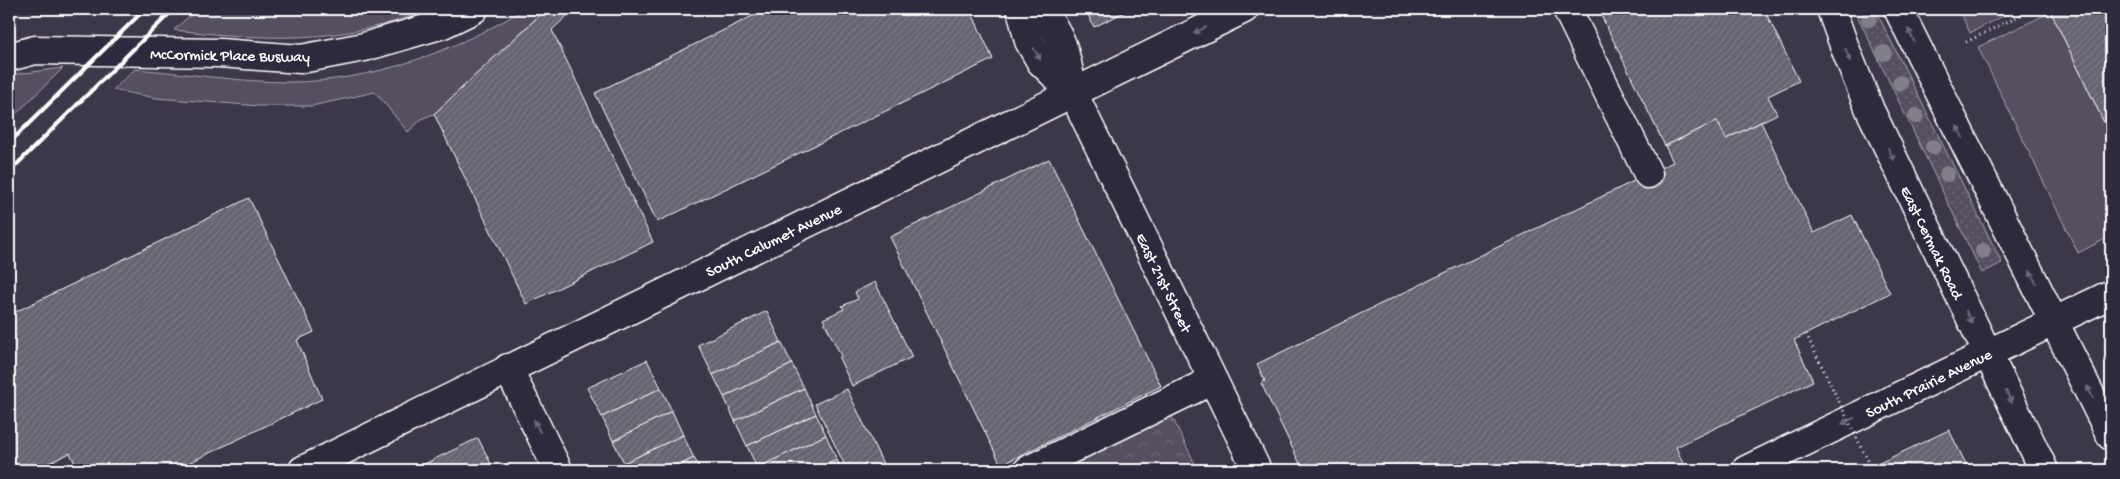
<svg xmlns="http://www.w3.org/2000/svg" width="2120" height="479" font-family="'Gochi Hand',sans-serif">
	<style>
		.grass { fill: #555060; stroke: #aaa8b0 }
		.forest { fill: url(#forest-crowns); stroke: #aaa8b0 }
		.garden { fill: url(#garden-dots); stroke: #aaa8b0 }
		.building { fill: url(#building-hatch); stroke: #fff }
		.lines { fill: none; stroke-linecap: round; stroke-linejoin: round }
		.minor-casing { stroke: #fff; stroke-width: 31 }
		.major-casing { stroke: #fff; stroke-width: 31 }
		.path { stroke: #fff; stroke-width: 3; stroke-dasharray: 1 4; stroke-linecap: butt }
		.minor { stroke: #2f2a3d; stroke-width: 28 }
		.major { stroke: #2f2a3d; stroke-width: 28 }
		.rail { stroke: #fff; stroke-width: 4 }
		.path-bridge { stroke: #fff; stroke-width: 3; stroke-dasharray: 1 4; stroke-linecap: butt }
		.tree { fill: #827e8a }
		.oneway { fill: #6d6a77 }
		.labels { text-anchor: middle; stroke-width: 4; stroke-linejoin: round; paint-order: stroke }
		.street-label { font-size: 16px; fill: #fff; stroke: #2f2a3d }
	</style>
	<defs>
		<pattern id="forest-crowns" width="20" height="18" patternUnits="userSpaceOnUse" patternTransform="scale(1.25)"><rect width="20" height="18" fill="#555060"/><path d="M2 6a3 3 0 1 1 6 0M12 15a3 3 0 1 1 6 0" fill="none" stroke="#6e6a78"/></pattern>
		<pattern id="garden-dots" width="8" height="8" patternUnits="userSpaceOnUse" patternTransform="scale(1.25)"><rect width="8" height="8" fill="#555060"/><path d="M2 2h.1M6 6h.1" fill="none" stroke="#6e6a78" stroke-width="1.8" stroke-linecap="round"/></pattern>
		<pattern id="building-hatch" width="6" height="6" patternUnits="userSpaceOnUse" patternTransform="scale(1.25)"><rect width="6" height="6" fill="#666270"/><path d="M-1 1l2-2M0 6l6-6M5 7l2-2" fill="none" stroke="#7d7a85"/></pattern>
	</defs>
	<rect width="100%" height="100%" fill="#3c3749"/>
	<filter id="ink" filterUnits="userSpaceOnUse"><feTurbulence type="fractalNoise" baseFrequency=".02" numOctaves="2"/><feDisplacementMap in="SourceGraphic" scale="10" xChannelSelector="R" yChannelSelector="G"/><feConvolveMatrix kernelMatrix="1 2 1 2 8 2 1 2 1" color-interpolation-filters="sRGB"/></filter>
	<g filter="url(#ink)">
		<g class="grass">
			<path d="M197,9H429C343,45 264,40 174,30Z"/>
			<path d="M525,9H546L434,114L423,118L408,132L375,92L312,106H260L156,98L113,90L135,69C186,73 238,82 289,82C373,82 454,51 525,9Z"/>
			<path d="M1959,9H2017L1970,33Z"/>
			<path d="M2051,12L2111,137V236L2078,253L1978,47Z"/>
			<path d="M63,68L9,121V75Z"/>
		</g>
		<path class="forest" d="M1171,415L1198,470H1055Z"/>
		<path class="garden" d="M1854,9H1875L2002,263L1982,273Z"/>
		<g class="building">
			<path d="M551,9H567L570,13L552,30L653,242L526,304L434,114L544,11L546,13Z"/>
			<path d="M767,9H970L993,59L657,222L595,93Z"/>
			<path d="M1085,9H1131L1094,27Z"/>
			<path d="M1598,9H1764L1799,81L1768,96L1777,114L1726,139L1717,121L1665,146Z"/>
			<path d="M2049,9H2111V137L2051,12Z"/>
			<path d="M1717,121L1726,139L1761,122L1814,233L1852,215L1890,293L1794,340L1813,381L1676,447L1685,468L1681,470H1303L1261,383L1265,381L1257,364L1673,162L1665,146Z"/>
			<path d="M1049,159L1161,386L1001,465L890,237Z"/>
			<path d="M249,198L314,332L297,340L322,399L174,470H78L70,453L34,470H9V315Z"/>
			<path d="M875,282L912,357L852,386L839,358L841,356L823,319L844,309L842,306L858,299L855,292Z"/>
			<path d="M767,311L781,342L713,375L698,345Z"/>
			<path d="M781,342L792,364L724,397L713,375Z"/>
			<path d="M647,360L661,388L602,417L587,388Z"/>
			<path d="M792,364L804,388L735,421L724,397Z"/>
			<path d="M661,388L672,411L613,441L602,417Z"/>
			<path d="M804,388L816,414L747,446L735,421Z"/>
			<path d="M847,389L886,470H847L815,404Z"/>
			<path d="M672,411L683,435L624,463L613,441Z"/>
			<path d="M816,414L826,435L757,468L747,446Z"/>
			<path d="M1949,430L1969,470H1864L1871,467Z"/>
			<path d="M683,435L694,458L670,470H627L624,463Z"/>
			<path d="M826,435L837,460L814,470H759L757,468Z"/>
			<path d="M478,438L494,470H412Z"/>
			<path d="M694,458L701,470H670Z"/>
			<path d="M837,460L842,470H814Z"/>
		</g>
		<g class="lines">
			<defs>
				<g id="minor">
					<path d="M1021,9L1029,41L1041,62L1073,93"/>
					<path d="M1040,9C1065,38 1066,57 1073,93L1257,470"/>
					<path d="M1567,9L1648,174"/>
					<path d="M9,57L35,50L219,53L301,59L364,47L443,24L474,9"/>
					<path d="M508,368L558,470"/>
					<path d="M303,470L1244,9"/>
					<path d="M1028,470L1213,380"/>
					<path d="M1746,470L2111,294"/>
				</g>
				<g id="major">
					<path d="M1831,9L1845,48L1870,110L2044,470"/>
					<path d="M1898,9L2111,436"/>
				</g>
			</defs>
			<use href="#minor" class="minor-casing"/>
			<use href="#major" class="major-casing"/>
			<path class="path" d="M1966,42L2033,9"/>
			<use href="#minor" class="minor"/>
			<use href="#major" class="major"/>
			<g class="rail">
				<path d="M9,143L145,9"/>
				<path d="M9,172L174,9"/>
			</g>
			<path class="path-bridge" d="M1806,334L1871,467"/>
		</g>
		<g class="tree">
			<circle cx="1869" cy="19" r="8"/>
			<circle cx="1884" cy="53" r="8"/>
			<circle cx="1900" cy="83" r="8"/>
			<circle cx="1916" cy="116" r="8"/>
			<circle cx="1933" cy="147" r="8"/>
			<circle cx="1947" cy="174" r="8"/>
			<circle cx="1983" cy="251" r="8"/>
		</g>
		<defs><path id="oneway-solid" d="M-6-.8H1V-3.2L6.5 0L1 3.2V.8H-6Z" transform="scale(1.25)"/></defs>
		<g class="oneway">
			<use href="#oneway-solid" transform="translate(1200 30) rotate(154)"/>
			<use href="#oneway-solid" transform="translate(1911 35) rotate(-116)"/>
			<use href="#oneway-solid" transform="translate(1037 54) rotate(60)"/>
			<use href="#oneway-solid" transform="translate(1848 55) rotate(68)"/>
			<use href="#oneway-solid" transform="translate(1960 132) rotate(-117)"/>
			<use href="#oneway-solid" transform="translate(1891 154) rotate(64)"/>
			<use href="#oneway-solid" transform="translate(2033 277) rotate(-117)"/>
			<use href="#oneway-solid" transform="translate(1969 317) rotate(64)"/>
			<use href="#oneway-solid" transform="translate(2090 392) rotate(-116)"/>
			<use href="#oneway-solid" transform="translate(2009 397) rotate(64)"/>
			<use href="#oneway-solid" transform="translate(1848 421) rotate(154)"/>
			<use href="#oneway-solid" transform="translate(537 426) rotate(-116)"/>
		</g>
	</g>
	<g class="labels">
		<g class="street-label">
			<text transform="translate(230 54) rotate(1)" y="6">McCormick Place Busway</text>
			<text transform="translate(773 239) rotate(-26)" y="6">South Calumet Avenue</text>
			<text transform="translate(1933 242) rotate(64)" y="6">East Cermak Road</text>
			<text transform="translate(1165 282) rotate(64)" y="6">East 21st Street</text>
			<text transform="translate(1928 382) rotate(-26)" y="6">South Prairie Avenue</text>
		</g>
	</g>
	<rect width="2120" height="479" fill="none" stroke="#2f2a3d" stroke-width="30"/>
	<rect x="15" y="15" width="2090" height="449" fill="none" stroke="#fff" stroke-width="2" filter="url(#ink)"/>
</svg>
